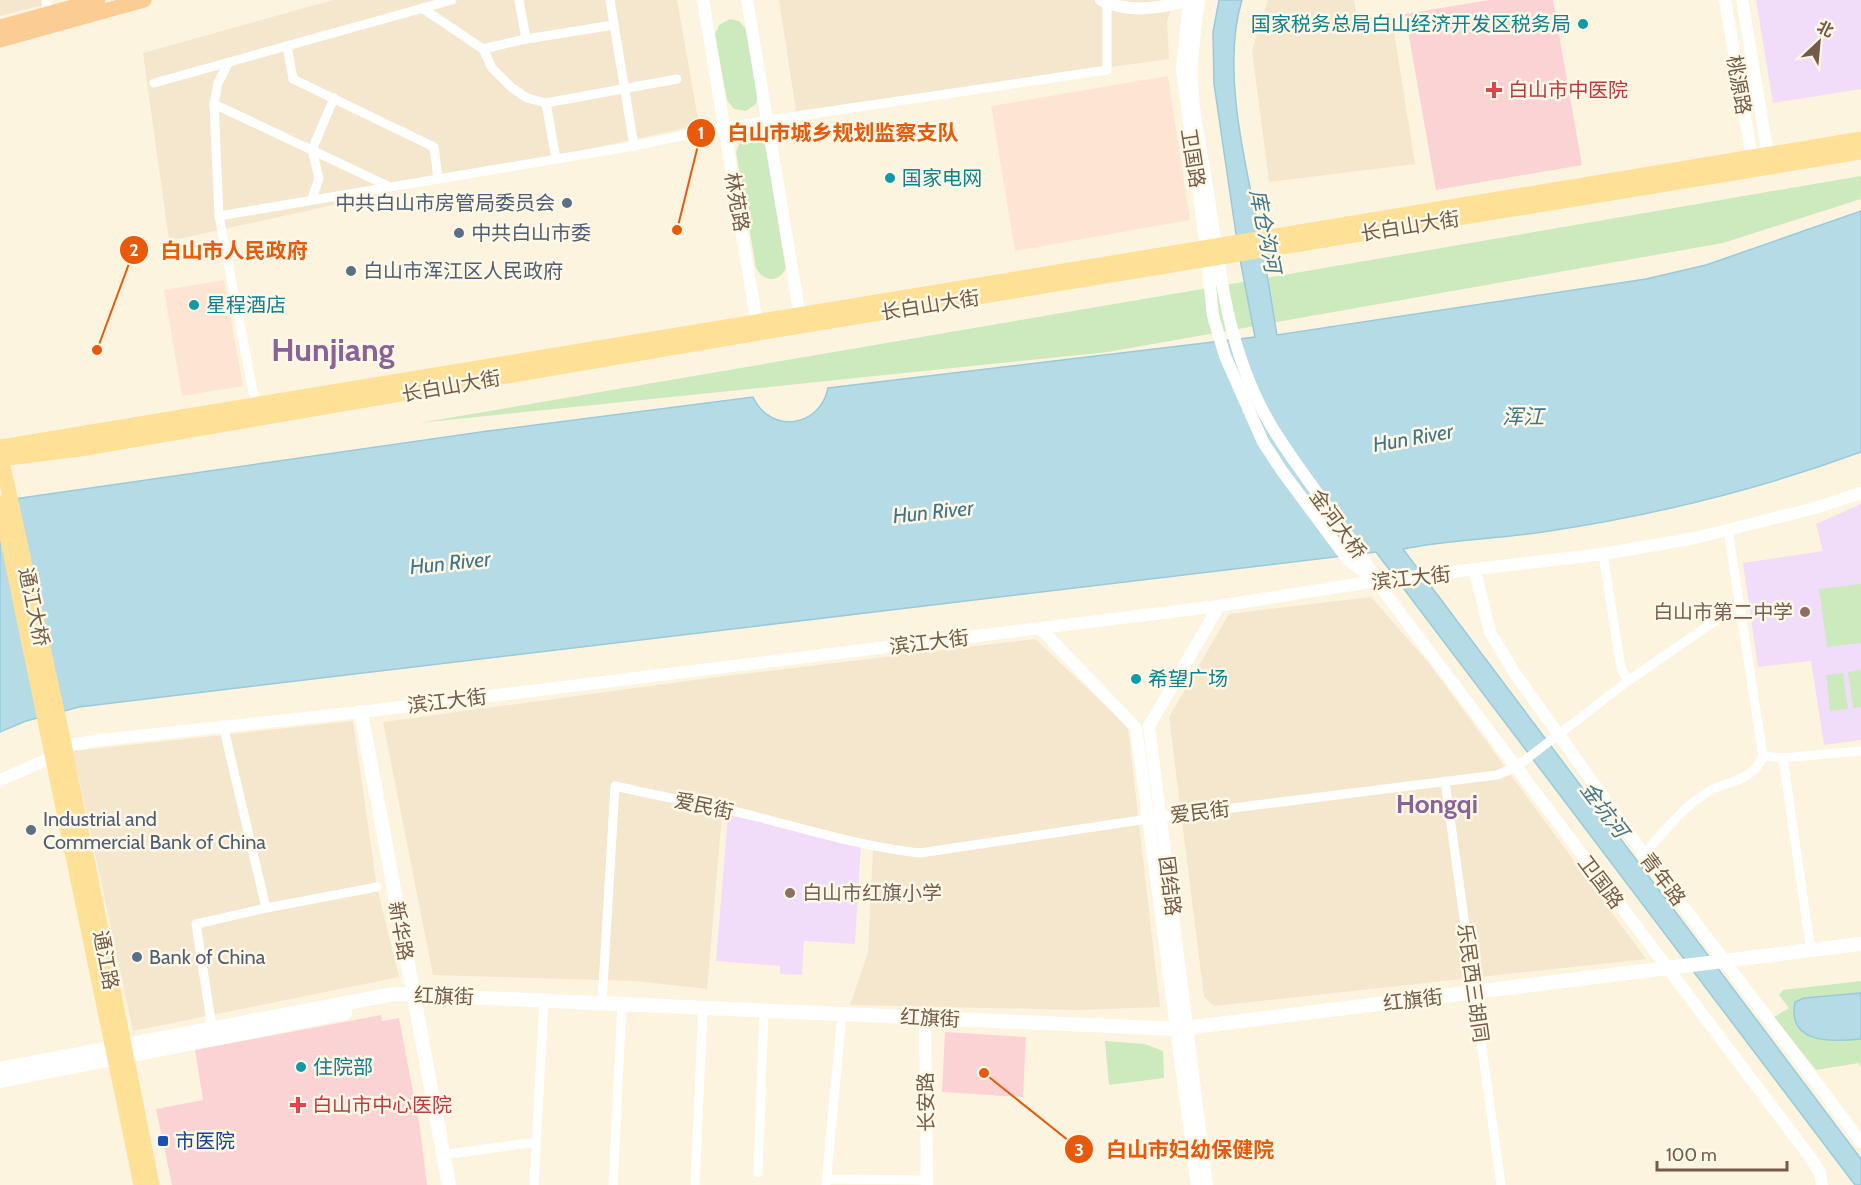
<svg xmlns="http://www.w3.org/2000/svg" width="1861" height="1185" font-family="Cabin,'Noto Sans SC',sans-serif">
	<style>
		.residential { fill: #f5e6ce }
		.commercial { fill: #fee4d3 }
		.education { fill: #f1ddf9 }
		.medical { fill: #fbd3d4 }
		.green { fill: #cdeabf }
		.water { fill: #b4dbe6; stroke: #9acad9; stroke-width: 1.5 }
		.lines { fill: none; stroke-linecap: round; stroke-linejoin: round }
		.minor { stroke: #fff; stroke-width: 9 }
		.tertiary { stroke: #fff; stroke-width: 12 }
		.secondary { stroke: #fff; stroke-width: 14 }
		.primary { stroke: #fee096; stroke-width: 15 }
		.trunk { stroke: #fccc95; stroke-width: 15 }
		.culture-dot { fill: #0f9aa8; stroke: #fff8e7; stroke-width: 2 }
		.health-dot { fill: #e0444e; stroke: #fff8e7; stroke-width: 2 }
		.service-dot { fill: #5c6f8a; stroke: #fff8e7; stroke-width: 2 }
		.education-dot { fill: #8d6e63; stroke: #fff8e7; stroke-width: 2 }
		.transit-dot { fill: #1a4fb4; stroke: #fff8e7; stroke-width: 2 }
		.labels { text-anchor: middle; stroke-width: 5; stroke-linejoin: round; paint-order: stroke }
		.culture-label { font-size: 20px; fill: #0d838f; stroke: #fff8e7; text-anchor: start }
		.street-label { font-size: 20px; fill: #745b47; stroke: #fff8e7 }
		.health-label { font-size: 20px; fill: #be3a42; stroke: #fff8e7; text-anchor: start }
		.service-label { font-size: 20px; fill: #4e5e75; stroke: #fff8e7; text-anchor: start }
		.education-label { font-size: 20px; fill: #785e54; stroke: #fff8e7; text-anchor: end }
		.transit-label { font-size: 20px; fill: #164399; stroke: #fff8e7; text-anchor: start }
		.water-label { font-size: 21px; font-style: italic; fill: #407689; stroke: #fff8e7 }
		.district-label { font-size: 26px; font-weight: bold; fill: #8a6298; stroke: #fff8e7 }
		.town-label { font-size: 32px; font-weight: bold; fill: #8a6298; stroke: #fff8e7 }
		.leader { fill: none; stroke: #e8590c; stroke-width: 2 }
		.callout-dot { fill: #e8590c; stroke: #fff8e7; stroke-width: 2 }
		.mark-label { font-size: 18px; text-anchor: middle; font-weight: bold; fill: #fff }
		.callout-label { font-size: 21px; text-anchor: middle; font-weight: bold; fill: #e8590c; stroke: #fff8e7; stroke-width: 5; stroke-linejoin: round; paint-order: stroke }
	</style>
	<rect width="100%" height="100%" fill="#fdf4e0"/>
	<g class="residential">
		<path d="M0,0H43V5L0,16Z"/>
		<path d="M333,0H677L699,125L169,241L143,53Z"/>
		<path d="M779,0H1175L1167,21L1169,59L796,111Z"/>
		<path d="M1268,0H1354L1357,20L1391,13L1415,164L1269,182L1252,50Z"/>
		<path d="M1371,597L1428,662L1646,959L1214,1006L1204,997L1169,717L1229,614Z"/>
		<path d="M1035,639L1128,727L1160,1007L1079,1010L850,1005L868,953L873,850L722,815L707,989L635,981L433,975L383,722L709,678Z"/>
		<path d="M353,721L377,887L399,977L133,1031L73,751Z"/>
	</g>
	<g class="commercial">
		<path d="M1168,76L1190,220L1015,251L991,106Z"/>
		<path d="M224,280L243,386L182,396L164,290Z"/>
	</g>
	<g class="education">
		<path d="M1756,0H1861V89L1773,103Z"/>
		<path d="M1861,504V740L1824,745L1811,661L1758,667L1743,563L1823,551L1816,524Z"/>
		<path d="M728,815L861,844L855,944L804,941L802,975L780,974V966L716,961Z"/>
	</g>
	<g class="medical">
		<path d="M1489,0H1553L1582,165L1436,190L1405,14Z"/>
		<path d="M381,1015L382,1021L399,1018L420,1128L427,1185H172L156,1109L203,1100L195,1050Z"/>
		<path d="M945,1032L1026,1037L1023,1097L942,1092Z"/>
	</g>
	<g class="green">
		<path d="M730,19L739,21L746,29L758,95L756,104L746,111L734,109L727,100L715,34L719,25Z"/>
		<path d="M751,137L761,139L768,147L786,268C779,283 763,282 756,268L736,152L740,142Z"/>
		<path d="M1861,176V199L1723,243L1108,352L419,423Z"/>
		<path d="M1861,584V643L1827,647L1819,589Z"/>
		<path d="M1861,670V707L1853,708L1848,672Z"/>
		<path d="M1843,673L1848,709L1830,711L1826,675Z"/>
		<path d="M1861,981V1068L1859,1063L1816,1070L1774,1017L1789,1008L1779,995L1783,990Z"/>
		<path d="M1105,1041L1145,1044L1163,1051L1164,1078L1109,1085Z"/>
	</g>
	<g class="water">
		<path d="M1219,0H1242C1221,68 1245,162 1259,231C1266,265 1271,300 1277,335L1646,279L1706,265L1861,211V452C1758,490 1651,516 1543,532C1497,539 1448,540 1403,549L1861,1159V1185H1855L1376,552L79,707L26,721L0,732V501L488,431L753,397C770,434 820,428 828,388L1255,337L1239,254L1214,84L1213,32Z"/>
		<path d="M1861,993V1039C1831,1042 1787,1044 1795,1002L1804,998Z"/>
	</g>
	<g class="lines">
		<g class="minor">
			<path d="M46,0L48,14"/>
			<path d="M519,0L526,39"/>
			<path d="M610,0L634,146"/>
			<path d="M422,8L483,49L492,68L511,87L527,98L546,103L677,79"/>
			<path d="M287,46L293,79L434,147L438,179"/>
			<path d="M483,49L526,39L614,25"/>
			<path d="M229,62L218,83L214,104L219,216L256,407"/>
			<path d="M154,83L452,0"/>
			<path d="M546,103L556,159"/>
			<path d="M214,104L388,186"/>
			<path d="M312,199L319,178L312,150L334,98"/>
			<path d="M219,216L634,146L724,127L1107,70V3"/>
			<path d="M1728,530L1763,756"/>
			<path d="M1603,554L1621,668L1628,681"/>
			<path d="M1783,758L1811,952"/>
			<path d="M1445,781L1501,1185"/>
			<path d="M1644,854C1663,833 1685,804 1711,790C1731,781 1755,779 1763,756L1783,758L1861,751"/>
			<path d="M266,908L377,887"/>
			<path d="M602,1003L615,786C662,797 711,805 758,817C812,831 865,847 920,853L1161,817L1497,775L1516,767L1628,681L1738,605"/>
			<path d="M212,1028L196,924L266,908L223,725"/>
			<path d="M443,1155L536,1142"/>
			<path d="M758,1173L764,1011"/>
			<path d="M826,1179L927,1180"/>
			<path d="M534,1185L544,1000"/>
			<path d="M613,1185L622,1004"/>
			<path d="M695,1185L703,1008"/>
			<path d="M826,1185L842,1014"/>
		</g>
		<g class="tertiary">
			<path d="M703,0L758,330"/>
			<path d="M747,0L801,322"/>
			<path d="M1101,0C1129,14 1161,8 1190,0"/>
			<path d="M1189,0L1182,70L1206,247L1213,316L1225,356L1263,442L1282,471L1348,560L1372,578"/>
			<path d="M1199,0C1196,24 1192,48 1192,73C1192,115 1203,157 1209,199C1220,276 1229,353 1269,422C1301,477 1346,525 1376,581L1810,1157L1820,1173L1822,1185"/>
			<path d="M1725,0L1753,164"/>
			<path d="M1742,0L1769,161"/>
			<path d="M1475,571L1490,632L1516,675L1644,854L1861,1142"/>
			<path d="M1040,628L1136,728L1197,1185"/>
			<path d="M0,780L53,757L64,746L101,740L361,712L1219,606L1376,581L1603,554L1695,538L1815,508L1861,493"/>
			<path d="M925,1018L927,1185"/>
			<path d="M1207,1185L1149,726L1219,606"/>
		</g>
		<g class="secondary">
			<path d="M361,712L449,1185"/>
			<path d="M0,1069L394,994L1177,1029L1861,944"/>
			<path d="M0,1081L345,1013"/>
		</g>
		<g class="primary">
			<path d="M0,447L1861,139"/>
			<path d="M0,452L62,734L152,1185"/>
			<path d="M0,459L80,449L758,333L1861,152"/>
			<path d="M0,503L141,1185"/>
		</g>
		<g class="trunk">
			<path d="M0,27L98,0"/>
			<path d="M0,40L144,0"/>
		</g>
	</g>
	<g class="culture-dot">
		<circle cx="1583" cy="24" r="6"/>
		<circle cx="890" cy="178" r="6"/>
		<circle cx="194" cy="305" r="6"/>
		<circle cx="1136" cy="679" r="6"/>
		<circle cx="301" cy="1067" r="6"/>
	</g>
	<g class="health-dot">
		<path d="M1491 81h6v6h6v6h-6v6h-6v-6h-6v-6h6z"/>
		<path d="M295 1096h6v6h6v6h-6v6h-6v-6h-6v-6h6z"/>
	</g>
	<g class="service-dot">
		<circle cx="567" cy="203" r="6"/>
		<circle cx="459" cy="233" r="6"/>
		<circle cx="351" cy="271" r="6"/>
		<circle cx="31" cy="830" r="6"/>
		<circle cx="137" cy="957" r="6"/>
	</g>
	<g class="education-dot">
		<circle cx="1805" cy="612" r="6"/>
		<circle cx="790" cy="893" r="6"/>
	</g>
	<rect class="transit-dot" x="157" y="1135" width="12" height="12" rx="3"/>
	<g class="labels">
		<g class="culture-label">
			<text x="1571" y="31" text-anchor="end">国家税务总局白山经济开发区税务局</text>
			<text x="902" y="185">国家电网</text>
			<text x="206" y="312">星程酒店</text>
			<text x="1148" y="686">希望广场</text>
			<text x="313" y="1074">住院部</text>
		</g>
		<g class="street-label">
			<text transform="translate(1739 85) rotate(80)" y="7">桃源路</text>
			<text transform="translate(1193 158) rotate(81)" y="7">卫国路</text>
			<text transform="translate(737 202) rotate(80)" y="7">林苑路</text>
			<text transform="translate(1410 226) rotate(-9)" y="7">长白山大街</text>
			<text transform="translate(930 305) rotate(-9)" y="7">长白山大街</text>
			<text transform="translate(451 386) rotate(-10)" y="7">长白山大街</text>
			<text transform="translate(1338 524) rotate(54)" y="7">金河大桥</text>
			<text transform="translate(1411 578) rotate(-6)" y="7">滨江大街</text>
			<text transform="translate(34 607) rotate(78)" y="7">通江大桥</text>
			<text transform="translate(929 642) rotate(-7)" y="7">滨江大街</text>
			<text transform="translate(447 701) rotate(-7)" y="7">滨江大街</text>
			<text transform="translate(704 806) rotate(12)" y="7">爱民街</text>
			<text transform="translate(1200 812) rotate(-7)" y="7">爱民街</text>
			<text transform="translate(1663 879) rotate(53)" y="7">青年路</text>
			<text transform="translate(1601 882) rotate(53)" y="7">卫国路</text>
			<text transform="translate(1170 886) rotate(83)" y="7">团结路</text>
			<text transform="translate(401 931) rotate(80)" y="7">新华路</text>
			<text transform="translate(106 960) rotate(79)" y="7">通江路</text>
			<text transform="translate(1473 983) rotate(82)" y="7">乐民西三胡同</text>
			<text transform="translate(444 996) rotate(2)" y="7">红旗街</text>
			<text transform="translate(1413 1000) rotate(-7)" y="7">红旗街</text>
			<text transform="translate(930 1018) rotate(3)" y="7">红旗街</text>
			<text transform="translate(926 1102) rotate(-91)" y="7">长安路</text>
		</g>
		<g class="health-label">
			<text x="1508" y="97">白山市中医院</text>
			<text x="312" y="1112">白山市中心医院</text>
		</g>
		<g class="service-label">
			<text x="555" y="210" text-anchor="end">中共白山市房管局委员会</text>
			<text x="471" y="240">中共白山市委</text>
			<text x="363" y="278">白山市浑江区人民政府</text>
			<text x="43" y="826">Industrial and<tspan x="43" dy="23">Commercial Bank of China</tspan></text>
			<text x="149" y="964">Bank of China</text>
		</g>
		<g class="education-label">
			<text x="1793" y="619">白山市第二中学</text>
			<text x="802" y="900" text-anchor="start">白山市红旗小学</text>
		</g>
		<g class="transit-label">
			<text x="175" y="1148">市医院</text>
		</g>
		<g class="water-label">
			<text transform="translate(1265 231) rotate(79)" y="7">库仓沟河</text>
			<text x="1523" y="424">浑江</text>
			<text transform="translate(1413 438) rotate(-10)" y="7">Hun River</text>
			<text transform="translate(933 512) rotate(-6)" y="7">Hun River</text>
			<text transform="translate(450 563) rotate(-6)" y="7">Hun River</text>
			<text transform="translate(1604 810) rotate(53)" y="7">金坑河</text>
		</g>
		<g class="district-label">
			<text x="1437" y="813">Hongqi</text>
		</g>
		<g class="town-label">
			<text x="333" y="361">Hunjiang</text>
		</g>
	</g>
	<path class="leader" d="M677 230L701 133M97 350L134 250M984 1073L1079 1149"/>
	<g class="callout-dot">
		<circle cx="677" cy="230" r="6"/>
		<circle cx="97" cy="350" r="6"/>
		<circle cx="984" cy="1073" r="6"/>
		<circle cx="701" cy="133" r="15"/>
		<circle cx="134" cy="250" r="15"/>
		<circle cx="1079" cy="1149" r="15"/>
	</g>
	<g class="mark-label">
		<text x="701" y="139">1</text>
		<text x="134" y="256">2</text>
		<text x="1079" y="1156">3</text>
	</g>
	<g class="callout-label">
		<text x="843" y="140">白山市城乡规划监察支队</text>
		<text x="234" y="258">白山市人民政府</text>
		<text x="1190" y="1157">白山市妇幼保健院</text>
	</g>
	<g transform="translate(1819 42) rotate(26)" stroke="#fff8e7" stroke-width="4.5" paint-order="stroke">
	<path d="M0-4.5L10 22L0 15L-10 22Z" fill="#745b47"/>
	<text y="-9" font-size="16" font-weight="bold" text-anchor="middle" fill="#745b47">北</text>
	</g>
	<path d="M1657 1161v9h130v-9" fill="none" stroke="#745b47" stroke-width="3"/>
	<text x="1666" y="1161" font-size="18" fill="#745b47" stroke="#fff8e7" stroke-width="4.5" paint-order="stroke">100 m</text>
</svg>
